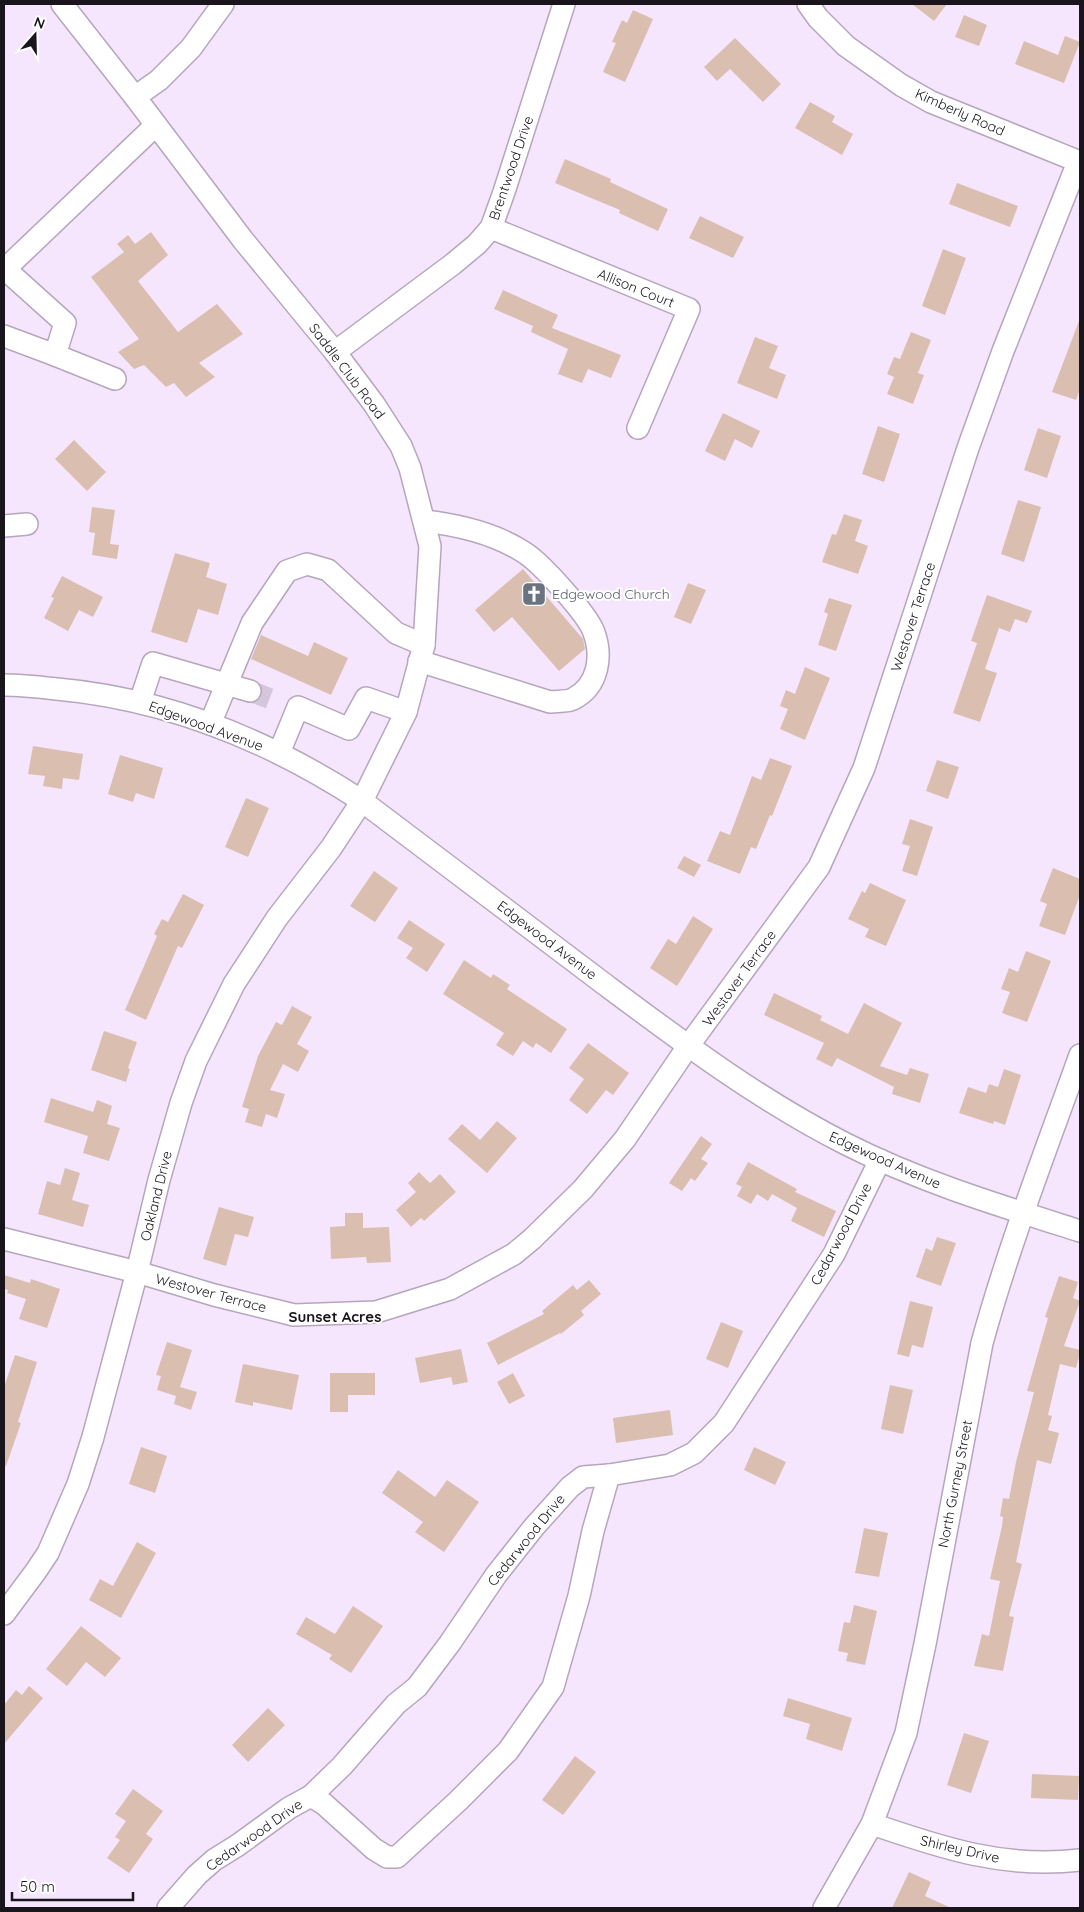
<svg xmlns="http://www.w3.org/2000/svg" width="1084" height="1912" font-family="Quicksand,sans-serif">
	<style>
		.building { fill: #dabfb1 }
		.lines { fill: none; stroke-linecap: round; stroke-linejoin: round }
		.minor-tunnel { stroke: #d4c7dc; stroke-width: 21; stroke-dasharray: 21 11; stroke-linecap: butt }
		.minor-casing { stroke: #b5a6be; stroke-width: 24 }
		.minor { stroke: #fff; stroke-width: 21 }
		.labels { text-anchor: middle; stroke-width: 4; stroke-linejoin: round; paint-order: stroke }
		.street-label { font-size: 14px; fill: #1a151d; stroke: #fff }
		.worship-label { font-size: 14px; fill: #5b616d; stroke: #fff; text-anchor: start }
		.neighbourhood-label { font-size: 15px; font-weight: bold; fill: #1a151d; stroke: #fff }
	</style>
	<rect width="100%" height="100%" fill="#f5e6fe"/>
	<g class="building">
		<path d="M912,4H947L934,21Z"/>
		<path d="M633,10L653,19L625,82L603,72L616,43L612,42L622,20L627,23Z"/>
		<path d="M964,15L987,25L979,46L955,37Z"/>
		<path d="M1065,36L1080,42L1064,83L1015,64L1024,41L1058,55Z"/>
		<path d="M735,38L781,84L763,102L730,69L717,81L704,67Z"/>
		<path d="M810,102L835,116L832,122L853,134L842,155L795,128Z"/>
		<path d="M565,159L611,179L610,182L668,209L658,231L619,213L620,210L555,183Z"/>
		<path d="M957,183L1018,206L1010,227L949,204Z"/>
		<path d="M700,216L744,237L733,258L689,238Z"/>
		<path d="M151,232L168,255L138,281L178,332L217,304L243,334L199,363L215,377L186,397L174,383L166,387L144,365L134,369L118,352L139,339L91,277L124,252L117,244L128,235L135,244Z"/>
		<path d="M943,249L966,258L945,315L922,306Z"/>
		<path d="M503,290L558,315L552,328L621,355L611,378L588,369L582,383L558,374L568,349L531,332L533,326L494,309Z"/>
		<path d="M1079,321L1080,389L1076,400L1052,392Z"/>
		<path d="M911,332L931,340L918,373L924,375L913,404L887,394L894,377L887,374L894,357L900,359Z"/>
		<path d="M755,337L778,346L769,368L786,375L777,399L737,383Z"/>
		<path d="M723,413L760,431L752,448L735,439L725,461L705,451Z"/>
		<path d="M878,426L900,434L884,482L862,474Z"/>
		<path d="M1038,428L1061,436L1047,478L1024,470Z"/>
		<path d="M74,440L106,472L87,491L55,459Z"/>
		<path d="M1018,500L1041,507L1024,562L1001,554Z"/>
		<path d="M92,507L115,510L110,544L119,545L117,559L92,555L95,533L89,532Z"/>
		<path d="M844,514L862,520L855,541L868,546L858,574L822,562L832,534L836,535Z"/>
		<path d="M175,553L210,563L206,577L227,584L218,615L198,609L187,643L151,632Z"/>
		<path d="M523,569L583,639L585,649L559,671L512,617L494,632L475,610Z"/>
		<path d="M62,576L103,597L93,617L79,610L68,631L44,618L54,598L51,597Z"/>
		<path d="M688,583L706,590L691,624L674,617Z"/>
		<path d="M987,595L1032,611L1027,623L1015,619L1010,632L999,628L985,669L997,673L980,722L953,713L977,643L971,641Z"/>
		<path d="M829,598L852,605L836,651L818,645L828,614L824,612Z"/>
		<path d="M261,635L308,656L314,642L348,658L331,695L251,659Z"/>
		<path d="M805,667L830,678L805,740L780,729L788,709L780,706L786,690L795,694Z"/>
		<path d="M33,746L83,754L79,780L63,778L62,789L43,786L45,776L28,774Z"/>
		<path d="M120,755L163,768L154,799L136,793L133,802L108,794Z"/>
		<path d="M770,758L792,766L772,816L770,815L756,849L751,847L740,874L707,861L720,831L730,835L752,776L761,780Z"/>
		<path d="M937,760L959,767L948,799L926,791Z"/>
		<path d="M246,798L269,808L248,857L225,847Z"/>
		<path d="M910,819L933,827L917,876L902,871L910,846L902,844Z"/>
		<path d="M684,856L701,865L694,877L677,868Z"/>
		<path d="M1053,868L1080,879V895L1065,935L1039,926L1047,904L1040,901Z"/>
		<path d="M374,871L398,888L375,922L350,906Z"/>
		<path d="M870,883L906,900L886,946L865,937L869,929L848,919L862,891L865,893Z"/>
		<path d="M183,894L204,905L182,948L178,946L146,1020L125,1010L157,936L154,934L162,919L168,922Z"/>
		<path d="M693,916L713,929L677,986L650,968L668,939L676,944Z"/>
		<path d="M409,920L445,944L427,972L406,958L413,948L397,938Z"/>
		<path d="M1026,951L1051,961L1027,1022L1002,1013L1010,992L1001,989L1009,968L1018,972Z"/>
		<path d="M464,960L491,978L493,974L510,985L507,989L567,1029L551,1053L536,1043L533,1048L523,1041L513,1056L496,1045L504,1033L443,994Z"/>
		<path d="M774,993L822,1016L820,1020L848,1034L864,1003L902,1023L880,1066L907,1075L910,1068L929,1074L920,1103L892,1094L894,1087L837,1058L832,1067L816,1059L824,1043L764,1015Z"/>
		<path d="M292,1006L312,1017L297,1044L309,1051L298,1072L283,1064L270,1090L285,1094L277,1118L266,1114L262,1127L245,1122L249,1109L242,1107L258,1056L276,1022L282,1025Z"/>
		<path d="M104,1031L137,1042L128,1068L130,1069L126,1082L91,1070Z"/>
		<path d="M588,1043L629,1073L613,1095L606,1090L587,1114L569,1100L584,1079L569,1068Z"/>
		<path d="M1004,1069L1021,1075L1005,1125L994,1121L993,1124L959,1113L968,1087L986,1093L989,1084L998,1087Z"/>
		<path d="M51,1098L93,1112L97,1100L112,1106L107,1124L120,1128L109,1161L83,1153L88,1136L44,1122Z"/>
		<path d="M497,1121L517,1138L487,1173L448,1139L462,1124L480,1140Z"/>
		<path d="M701,1136L712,1144L701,1159L708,1163L695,1181L691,1178L682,1191L669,1183Z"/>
		<path d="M748,1162L797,1189L795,1192L836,1211L824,1237L791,1221L797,1208L772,1194L768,1201L757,1194L751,1204L737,1196L742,1187L736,1184Z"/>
		<path d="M65,1168L80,1173L72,1200L89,1205L83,1227L38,1214L47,1181L60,1185Z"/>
		<path d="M419,1172L430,1183L440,1174L456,1192L424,1221L421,1218L411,1227L396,1210L416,1192L408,1183Z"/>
		<path d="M219,1207L254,1217L248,1237L235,1234L226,1266L203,1259Z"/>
		<path d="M345,1213H363V1228L389,1227L391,1262L367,1263L366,1257L331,1259L330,1227L345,1226Z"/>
		<path d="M937,1237L956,1243L941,1286L916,1277L926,1248L932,1251Z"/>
		<path d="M4,1275L30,1283L31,1279L60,1289L47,1328L19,1319L26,1299L7,1293L8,1290L4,1289Z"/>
		<path d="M1059,1276L1078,1282L1073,1298L1080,1301L1064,1346L1080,1350V1353L1076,1368L1060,1364L1048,1415L1052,1416L1048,1430L1059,1433L1051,1464L1037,1460L1016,1562L1022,1564L1009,1616L1014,1617L1003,1671L974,1666L982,1634L989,1636L1000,1581L990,1579L1002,1526L1003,1517L1000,1516L1003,1498L1009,1499L1016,1462L1034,1392L1027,1391L1048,1318L1045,1317Z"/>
		<path d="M589,1280L601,1294L581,1311L584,1315L561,1334L560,1333L498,1365L487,1343L544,1314L542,1311L573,1285L577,1290Z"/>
		<path d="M910,1301L933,1307L923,1348L912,1345L909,1357L897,1354Z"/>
		<path d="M721,1322L743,1331L728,1368L706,1359Z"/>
		<path d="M167,1342L192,1350L180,1387L197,1392L191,1410L174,1404L176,1396L157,1390L161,1376L156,1375Z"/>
		<path d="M461,1349L468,1382L453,1385L451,1377L420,1383L415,1358Z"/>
		<path d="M15,1355L37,1362L18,1422L21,1423L6,1466H4V1387Z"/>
		<path d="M243,1364L299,1375L292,1410L253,1402V1406L235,1402Z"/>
		<path d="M330,1373H375V1395H348V1412H330Z"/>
		<path d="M513,1373L525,1396L509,1404L497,1382Z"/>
		<path d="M890,1385L913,1390L903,1434L881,1429Z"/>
		<path d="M670,1410L673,1435L616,1443L613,1418Z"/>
		<path d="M141,1447L167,1456L155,1493L129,1484Z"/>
		<path d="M754,1447L786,1462L775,1485L744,1470Z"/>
		<path d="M398,1470L435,1497L447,1480L479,1502L444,1552L415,1532L423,1522L382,1493Z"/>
		<path d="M864,1528L888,1533L879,1577L855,1573Z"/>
		<path d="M137,1542L156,1553L121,1618L89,1600L100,1579L113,1586Z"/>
		<path d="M854,1605L877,1611L865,1665L846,1661L848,1653L838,1651L844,1622L850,1623Z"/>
		<path d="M353,1606L383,1626L351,1673L329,1659L332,1655L296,1634L306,1617L335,1634Z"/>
		<path d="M81,1626L121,1658L105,1677L86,1662L67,1686L46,1669Z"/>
		<path d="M29,1686L43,1698L4,1744V1705L16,1690L22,1695Z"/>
		<path d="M788,1698L852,1718L842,1751L806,1739L810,1724L783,1716Z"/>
		<path d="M268,1708L285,1725L248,1762L232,1745Z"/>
		<path d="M964,1733L989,1741L971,1793L947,1785Z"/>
		<path d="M575,1756L596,1772L563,1815L542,1800Z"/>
		<path d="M1032,1774L1079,1776L1078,1800L1031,1798Z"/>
		<path d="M133,1789L163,1811L146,1834L153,1839L129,1873L107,1858L120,1840L115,1837L126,1821L115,1814Z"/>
		<path d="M909,1872L931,1882L925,1896L951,1908H892Z"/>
	</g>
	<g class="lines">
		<path class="minor-tunnel" d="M250,691L279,702"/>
		<defs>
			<g id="minor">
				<path d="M808,4L818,18L846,46L901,85L931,102L1080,162"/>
				<path d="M135,97L159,80L191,48L223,4"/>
				<path d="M491,228L689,309L638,428"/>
				<path d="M4,270L156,125"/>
				<path d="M4,336L55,355L65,323L5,269"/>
				<path d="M335,352L453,264L477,244L491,228L504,192L564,4"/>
				<path d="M55,355L115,379"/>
				<path d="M4,526L27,524"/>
				<path d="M419,661L550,702C557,701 567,702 573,699C599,686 603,655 593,630C585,612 542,564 525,553C495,533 459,525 424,521"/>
				<path d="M4,685C22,685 39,687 57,689C167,699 270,741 362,801C441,861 520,920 599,980C678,1039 757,1099 846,1144C921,1182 1001,1206 1080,1231"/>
				<path d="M140,702L153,663L250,691"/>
				<path d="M210,724L252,623L287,571L307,564L328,570L396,633L424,645"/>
				<path d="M279,753L298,707L349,729L366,698L406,712"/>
				<path d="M4,1239L137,1272L214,1295L294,1315L376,1312L450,1289L514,1254L532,1239L583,1189L625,1139L689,1045L819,867L864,768L968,448L1003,351L1078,162"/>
				<path d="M4,1614L36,1571L48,1553L78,1484L93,1437L137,1272L159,1180L181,1103L196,1061L234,984L277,918L331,848L362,801L406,712L424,645L430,546L410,468L401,446L374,404L335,352L243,240L135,97L62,4"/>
				<path d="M311,1796L324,1804L374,1849L387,1857H397L458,1801L508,1751L553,1687L579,1596L593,1531L609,1475"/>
				<path d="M872,1824C942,1848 1005,1869 1080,1860"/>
				<path d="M168,1908L197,1875L214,1860L238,1845L289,1808L311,1796L342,1766L396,1704L417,1687L450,1643L496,1575L534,1527L570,1487L583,1477L609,1475L670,1465L694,1453L724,1423L834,1254L880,1160"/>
				<path d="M824,1908L872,1824L906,1733L925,1644L982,1343C1009,1245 1046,1150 1080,1055"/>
			</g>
		</defs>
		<use href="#minor" class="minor-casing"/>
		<use href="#minor" class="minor"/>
	</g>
	<defs>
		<symbol id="church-square" viewBox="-11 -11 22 22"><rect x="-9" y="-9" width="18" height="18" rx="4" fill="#6b7280" stroke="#fff"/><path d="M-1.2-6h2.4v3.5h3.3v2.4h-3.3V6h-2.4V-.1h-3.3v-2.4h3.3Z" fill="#fff"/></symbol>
	</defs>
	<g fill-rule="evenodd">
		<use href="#church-square" x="520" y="580" width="28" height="28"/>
	</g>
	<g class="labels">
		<g class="street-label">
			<text transform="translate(960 112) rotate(24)" y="5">Kimberly Road</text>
			<text transform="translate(511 168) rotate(-71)" y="5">Brentwood Drive</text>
			<text transform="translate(636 288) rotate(22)" y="5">Allison Court</text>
			<text transform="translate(347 371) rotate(53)" y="5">Saddle Club Road</text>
			<text transform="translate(913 617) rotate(-72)" y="5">Westover Terrace</text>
			<text transform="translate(206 726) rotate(20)" y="5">Edgewood Avenue</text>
			<text transform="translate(547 940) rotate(37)" y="5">Edgewood Avenue</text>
			<text transform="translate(739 978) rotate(-54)" y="5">Westover Terrace</text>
			<text transform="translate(885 1160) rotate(24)" y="5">Edgewood Avenue</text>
			<text transform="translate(156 1196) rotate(-76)" y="5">Oakland Drive</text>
			<text transform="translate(841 1234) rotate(-62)" y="5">Cedarwood Drive</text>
			<text transform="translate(211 1293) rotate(15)" y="5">Westover Terrace</text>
			<text transform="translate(955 1484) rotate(-79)" y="5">North Gurney Street</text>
			<text transform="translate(526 1540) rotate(-51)" y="5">Cedarwood Drive</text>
			<text transform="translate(254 1835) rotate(-35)" y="5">Cedarwood Drive</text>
			<text transform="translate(960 1849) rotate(13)" y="5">Shirley Drive</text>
		</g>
		<g class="worship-label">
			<text x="552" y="599">Edgewood Church</text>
		</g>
		<g class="neighbourhood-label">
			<text x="335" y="1322">Sunset Acres</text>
		</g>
	</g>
	<rect width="1084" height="1912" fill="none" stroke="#1a151d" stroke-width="10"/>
	<g transform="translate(35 35) rotate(20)" stroke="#ffffff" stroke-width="4" paint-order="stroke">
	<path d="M0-4L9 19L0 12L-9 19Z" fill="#1a151d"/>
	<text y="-8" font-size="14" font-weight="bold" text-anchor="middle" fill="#1a151d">N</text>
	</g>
	<path d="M12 1892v8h121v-8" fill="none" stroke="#1a151d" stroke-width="2.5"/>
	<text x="20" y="1892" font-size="15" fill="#1a151d" stroke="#ffffff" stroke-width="4" paint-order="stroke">50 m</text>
</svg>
